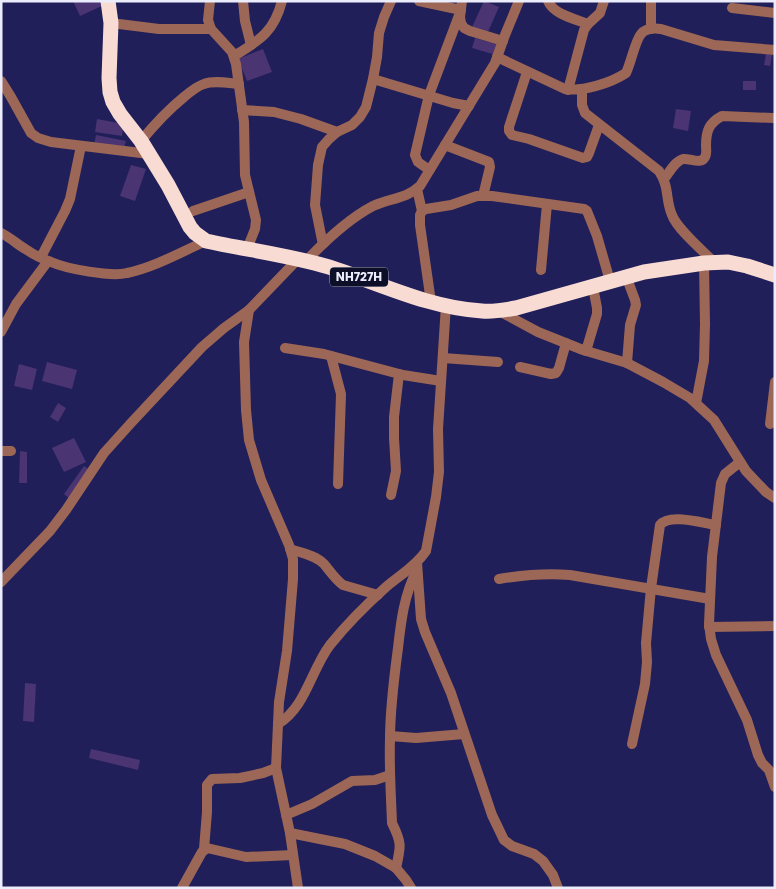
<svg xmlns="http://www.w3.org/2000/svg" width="776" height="889" font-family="Poppins,sans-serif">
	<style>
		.building { fill: #4a3471 }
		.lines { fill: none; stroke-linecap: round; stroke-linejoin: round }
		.street { stroke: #9c6756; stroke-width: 10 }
		.highway { stroke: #f8dcd4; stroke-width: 15 }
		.labels { text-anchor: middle; stroke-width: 5; stroke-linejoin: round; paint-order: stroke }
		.shield { fill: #0d0e27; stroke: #a8aabc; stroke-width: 1 }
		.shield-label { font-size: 12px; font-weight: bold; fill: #ebedfc }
	</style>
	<rect width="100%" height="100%" fill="#201f59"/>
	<g class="building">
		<path d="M73,1H102L104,5L80,16Z"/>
		<path d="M484,1L499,7L487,34L472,27Z"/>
		<path d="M475,38L499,45L496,55L472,48Z"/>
		<path d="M263,49L272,72L247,81L238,59Z"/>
		<path d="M766,54L772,55L770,66L764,65Z"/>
		<rect x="743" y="81" width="13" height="9"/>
		<path d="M676,109L691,111L688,131L673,128Z"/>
		<path d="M97,119L124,124L122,136L95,132Z"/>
		<path d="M96,135L126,141L123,151L94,145Z"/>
		<path d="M131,165L146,169L135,201L120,196Z"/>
		<path d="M47,362L77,370L72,389L42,381Z"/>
		<path d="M19,364L37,369L32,390L14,386Z"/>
		<path d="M58,403L66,408L58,422L50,417Z"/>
		<path d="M74,438L86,462L64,472L52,448Z"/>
		<path d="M20,451L27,452V483H19Z"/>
		<path d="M84,466L90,470L70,499L64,494Z"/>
		<path d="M25,683L36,684L34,722L23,721Z"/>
		<path d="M91,749L140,760L138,770L89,758Z"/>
	</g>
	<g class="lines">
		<g class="street">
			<path d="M210,1L208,20L211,29L232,52L236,64L244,122L245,175L256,220L255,229L247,249"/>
			<path d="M243,1L245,21L251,45"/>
			<path d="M419,1L461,10L429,95L415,155L418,162L428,169H430"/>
			<path d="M462,1L460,17L461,23L464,28L470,31L503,41"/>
			<path d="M548,1C553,14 575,19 588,24"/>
			<path d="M732,8L775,13"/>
			<path d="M111,23L159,29H211"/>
			<path d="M651,29V1"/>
			<path d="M234,56C260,40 274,32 282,1"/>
			<path d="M497,57L565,89C582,92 611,83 626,73C631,63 635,41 641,34C646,28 654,28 661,29L714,45L775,50"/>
			<path d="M527,72L509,127V131L512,135L529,139L583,158L587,157L589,153L599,125"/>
			<path d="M373,79L453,103L469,106"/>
			<path d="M1,81L11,97L31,133L38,138L51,142L149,154"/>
			<path d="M568,90L584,30L588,24L600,13L604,1"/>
			<path d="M582,90V105L585,113L659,171C670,188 665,199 672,215C677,229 703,251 714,262"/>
			<path d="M242,110L274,112L301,119L337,132"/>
			<path d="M141,141C154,125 168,110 184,97C190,92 197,86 204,84C214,80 228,83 239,84"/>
			<path d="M445,145L489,162L490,167L483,196"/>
			<path d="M664,179C669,173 675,161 683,159C690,158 701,165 705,157C707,154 706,149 706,145C706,131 709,123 722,116L773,118"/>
			<path d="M417,189L422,211"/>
			<path d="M193,211L249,192"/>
			<path d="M1,233C11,238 18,245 27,250C34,255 43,259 51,262C67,269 111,277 127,273C155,267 181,252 206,241"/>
			<path d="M324,243L322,240L315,205L318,165L322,147L329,139L337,132L352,125L360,117L366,107L373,79L377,57L379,33L384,17L391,1"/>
			<path d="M41,257L65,211L70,199L81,146"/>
			<path d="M298,259L249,310L244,342L246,410L249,440L261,480L289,545L293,559V579L287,651L279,702L276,768L290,833L298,888"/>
			<path d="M306,261C326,240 348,219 373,206C390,198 406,199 420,186L495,63L505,35L519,1"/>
			<path d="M541,270L547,204"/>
			<path d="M626,276L635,300L636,305L630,325L627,363"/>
			<path d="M431,302L420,225V215L422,211L426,209L451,205L477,196H492L584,209L587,211L597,236L610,281"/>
			<path d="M499,311L538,332L583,350L627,363L663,382L690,398L714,420L746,471L766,492L775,498"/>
			<path d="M1,332L16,304L48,261"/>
			<path d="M285,348L324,354L403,375L441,381"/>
			<path d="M586,351L597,314V308L593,287"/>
			<path d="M331,356L341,394L338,484"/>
			<path d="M443,358L498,362"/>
			<path d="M520,367L551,374L556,373L559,368L566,343"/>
			<path d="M696,403L704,361L705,324L704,263"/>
			<path d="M770,424L775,382"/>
			<path d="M1,451H11"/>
			<path d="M740,462L725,474L721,483L712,557L709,624L711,639L716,655L747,720L758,755L762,763L769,770L775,787"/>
			<path d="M391,495L396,471L394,438V417L399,374"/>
			<path d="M290,549C301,553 315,555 324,564C330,571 335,579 343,585L378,595"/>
			<path d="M417,562L421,619L425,632L451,693L492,815L504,840L512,846L534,854L543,861L553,875L558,888"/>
			<path d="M499,579C523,575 546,573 570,575L710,599"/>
			<path d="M1,582L50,531L66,510L104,453L131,423L202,347L224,328L249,310"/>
			<path d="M709,627L775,626"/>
			<path d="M278,724C306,707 311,670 330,645C347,624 367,604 386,587C400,575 416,566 426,551L436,497L439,472L438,429L446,305"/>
			<path d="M390,736L416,738L464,734"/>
			<path d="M632,744L645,684L647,662L646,643L651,588L660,525C669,513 702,523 716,525"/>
			<path d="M286,815L312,804L352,781L375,780L390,775"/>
			<path d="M290,833L345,844L375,856L396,868L406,880L411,888"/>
			<path d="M204,849L207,812V785L212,779L240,778L263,773L276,768"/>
			<path d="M396,868C401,846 402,843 392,823C391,795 389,767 390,739C390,708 394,678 398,648C401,621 404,595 417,570"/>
			<path d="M182,888L202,852L207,848L246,857L293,855"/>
		</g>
		<path class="highway" d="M108,1L111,23L109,78L110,92L113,102L120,114L141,141L149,154L168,185L190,227L195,233L206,241C247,250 289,255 329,267C379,283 429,308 482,311C494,312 505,310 516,308L644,272L704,263L728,262L747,266L775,275"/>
	</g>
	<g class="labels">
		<rect class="shield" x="330" y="267.5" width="58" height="19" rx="4"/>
		<g class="shield-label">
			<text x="359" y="281">NH727H</text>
		</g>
	</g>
	<rect width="776" height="889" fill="none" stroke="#ebedfc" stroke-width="5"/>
</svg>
